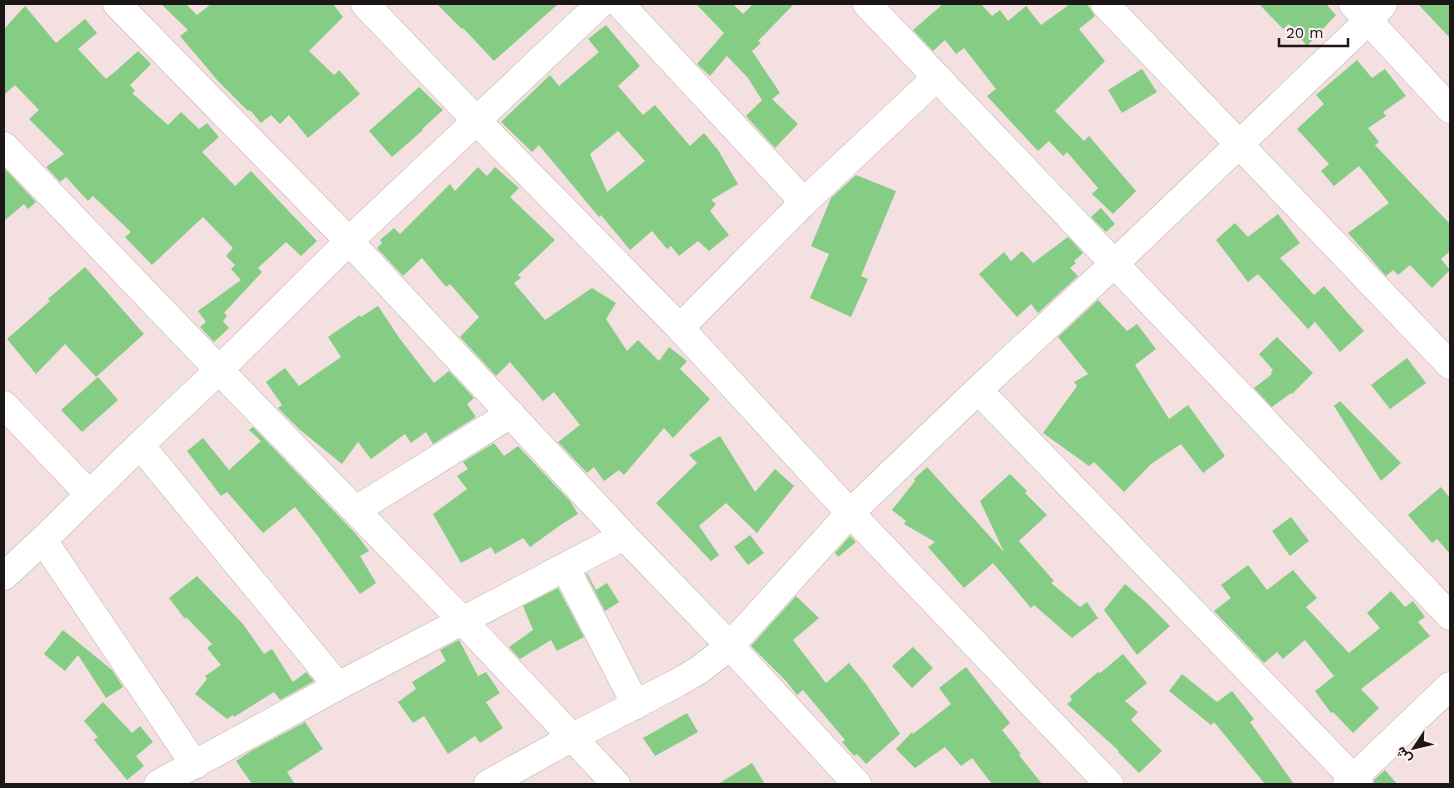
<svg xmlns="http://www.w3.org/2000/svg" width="1454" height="788" font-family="'Work Sans',Vazirmatn,sans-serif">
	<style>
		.building { fill: #85cc84; fill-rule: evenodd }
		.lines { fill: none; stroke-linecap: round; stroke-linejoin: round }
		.minor-casing { stroke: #c1adad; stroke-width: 29 }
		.minor { stroke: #fff; stroke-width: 28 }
	</style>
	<rect width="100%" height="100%" fill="#f5e0e1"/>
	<g class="building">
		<path d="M161,4H186L197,15L211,4H333L343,17L309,51L334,75L339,70L360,94L308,138L289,115L280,124L271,115L261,123L250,110L248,111L218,81L180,36L188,30Z"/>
		<path d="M437,4H558L494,61L463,28L462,29Z"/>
		<path d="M696,4H733L743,14L753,4H794L758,41L761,43L752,51L780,93L772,99L798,124L775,148L746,116L762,100L748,78L727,56L710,76L697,64L724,33Z"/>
		<path d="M943,4H981L992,16L1000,10L1008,21L1026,6L1041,25L1070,4H1087L1095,16L1079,29L1105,61L1055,111L1084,141L1089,136L1136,191L1113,214L1092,194L1098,188L1067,152L1063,156L1049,141L1038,151L987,96L996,89L964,48L956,54L945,40L933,51L913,30Z"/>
		<path d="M1259,4H1326L1336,15L1307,46L1289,24L1283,29Z"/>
		<path d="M1418,4H1450V38Z"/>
		<path d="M25,6L56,43L85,19L97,33L78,49L106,79L117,70L138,51L151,64L130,85L135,91L132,93L168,125L181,112L199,129L207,123L219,137L202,152L235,186L251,171L317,241L301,256L286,242L258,268L262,272L224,313L227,316L223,321L229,328L214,342L200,327L206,322L198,311L241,280L231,269L235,265L226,256L233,248L203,217L152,265L125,237L131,232L93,196L88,201L66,177L60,182L46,167L64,154L29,119L39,110L15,85L4,95V29Z"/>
		<path d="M606,25L640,66L618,86L643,115L655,105L690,146L704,133L718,150L738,184L711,200L716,204L710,211L729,235L709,251L698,241L679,256L671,246L667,249L652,231L630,250L601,215L599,217L539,145L532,152L501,122L550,75L559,86L599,52L588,39ZM618,131L645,161L607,192L590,154Z"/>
		<path d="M1357,60L1372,78L1385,69L1406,96L1383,112L1386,116L1368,128L1379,142L1375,145L1450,224V251L1441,259L1450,270L1432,288L1410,265L1398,275L1393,270L1386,276L1348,233L1389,203L1359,166L1334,186L1321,171L1329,164L1297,129L1324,104L1316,95Z"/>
		<path d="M1142,69L1157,92L1122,113L1108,90Z"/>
		<path d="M419,87L443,110L422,129L423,130L392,157L369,131Z"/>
		<path d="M478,167L487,176L495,167L519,188L510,197L555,240L518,275L521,278L514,283L545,320L592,288L616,303L606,319L627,351L638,340L659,361L669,347L687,361L680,369L710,399L673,438L664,428L624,475L619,470L604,481L594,467L587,473L558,442L580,425L554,392L543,401L510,362L496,376L460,337L479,317L450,284L446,287L422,258L403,276L377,248L382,243L380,240L394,228L400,234L450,184L455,191Z"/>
		<path d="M4,168L36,202L28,209L24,204L4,221Z"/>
		<path d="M856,175L896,191L861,276L868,279L851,317L810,298L829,254L811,246L831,198Z"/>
		<path d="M1101,208L1115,224L1106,232L1091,217Z"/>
		<path d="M1278,214L1300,243L1280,258L1314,295L1324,286L1364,331L1340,352L1315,322L1308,329L1258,274L1248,282L1216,240L1235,223L1248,237Z"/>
		<path d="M1068,237L1083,253L1074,261L1076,263L1070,268L1078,276L1038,313L1031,304L1017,317L979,274L1004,252L1011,261L1022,251L1033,263Z"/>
		<path d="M85,267L144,334L96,377L65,344L36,374L7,339L50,301L48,299Z"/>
		<path d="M1098,300L1127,331L1137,324L1156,349L1135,365L1169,419L1188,405L1225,456L1203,473L1181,444L1151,464L1124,492L1094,462L1089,466L1043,433L1077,386L1074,382L1088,374L1058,337Z"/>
		<path d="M378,306L400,339L434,383L449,371L474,398L467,404L476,417L433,444L426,432L411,443L405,434L371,459L358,442L342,464L299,429L278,408L282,405L266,382L285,368L299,386L341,357L328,337L360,315L361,317Z"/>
		<path d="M1277,337L1313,373L1292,394L1291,393L1272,407L1254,388L1272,374L1271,372L1273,370L1259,354Z"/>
		<path d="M1407,358L1426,383L1390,409L1371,385Z"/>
		<path d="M98,377L118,400L82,432L61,410Z"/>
		<path d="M1340,401L1401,463L1381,481L1334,406Z"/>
		<path d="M253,427L357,535L369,551L360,556L376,583L360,594L320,540H321L295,507L263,533L227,492L221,496L187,451L203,438L229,470L261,441L249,430Z"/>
		<path d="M720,436L755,492L775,469L794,486L757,533L726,503L699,526L719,555L711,561L656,503L697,463L689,455Z"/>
		<path d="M494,443L504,456L518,446L570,501L578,514L562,524L530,547L523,538L495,554L491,547L461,563L433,514L467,489L457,476L468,469L463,462Z"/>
		<path d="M927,467L1004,552L980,501L1010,474L1027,491L1025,493L1047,515L1019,541L1054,581L1051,583L1080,607L1087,602L1098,618L1072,638L1034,605L1031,608L993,563L964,588L928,547L935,542L904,524L906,521L892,510L915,481L914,479Z"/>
		<path d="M1441,487L1450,498V554L1437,539L1432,543L1408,515Z"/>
		<path d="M1291,517L1309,541L1290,556L1272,531Z"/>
		<path d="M750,535L764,553L748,565L734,547Z"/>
		<path d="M850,536L856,542L838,557L835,553Z"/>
		<path d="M1248,565L1267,590L1293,570L1317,598L1306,607L1349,653L1380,628L1367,613L1391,591L1405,607L1413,601L1425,617L1418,622L1430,636L1361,689L1379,708L1353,733L1333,712L1331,713L1315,691L1334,676L1305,640L1283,659L1277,652L1264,663L1214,611L1231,598L1221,585Z"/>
		<path d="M587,573L596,590L607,583L619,602L605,611L586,574Z"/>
		<path d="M197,576L243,624L264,654L272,649L293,682L306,672L314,681L280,700L274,692L234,717L233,715L227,719L195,694L207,679L205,676L221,665L207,648L212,644L186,617L185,619L169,598Z"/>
		<path d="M1125,584L1147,603L1170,626L1137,655L1104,610Z"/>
		<path d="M558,588L584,637L557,651L551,640L520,659L509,647L533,630L523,606Z"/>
		<path d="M796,596L819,618L793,640L826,683L849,663L866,684L900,734L866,764L857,754L854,756L842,742L845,740L803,690L797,695L786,681L751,646Z"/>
		<path d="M63,630L112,670L123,687L106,698L78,655L65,671L44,654Z"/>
		<path d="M459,640L478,676L486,672L500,693L486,702L503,728L480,743L475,736L448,754L424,716L413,723L398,702L416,689L412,682L446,661L440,650Z"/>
		<path d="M913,647L933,668L912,688L892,666Z"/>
		<path d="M1123,654L1147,683L1125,701L1138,712L1131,720L1162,751L1139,773L1118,752L1119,751L1067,704L1072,700L1070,696L1098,672L1100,673Z"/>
		<path d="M966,667L1010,723L1002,730L1021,754L1019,755L1042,784H992L972,758L961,766L945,747L915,768L896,749L912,732L913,734L951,704L939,688Z"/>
		<path d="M1182,674L1217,702L1232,691L1254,719L1250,722L1294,784H1265L1214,722L1211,725L1169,691Z"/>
		<path d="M103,702L132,733L140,726L153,742L136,756L144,766L127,780L94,740L98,737L84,721Z"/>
		<path d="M687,713L698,732L655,756L643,738Z"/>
		<path d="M305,722L323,749L287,772L295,784H252L236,761L251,751Z"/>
		<path d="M752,763L765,784H718Z"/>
		<path d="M1385,770L1397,784H1374V780Z"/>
	</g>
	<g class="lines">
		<defs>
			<g id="minor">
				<path d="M117,4L349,241L624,536L730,646L857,784"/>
				<path d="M365,4L476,120L680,328L850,513L1109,784"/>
				<path d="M620,4L804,202"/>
				<path d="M867,4L1450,616"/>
				<path d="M1105,4L1450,365"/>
				<path d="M1353,4L1450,109"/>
				<path d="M4,146L219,370L463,621L616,784"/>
				<path d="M680,328L804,202L937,77"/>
				<path d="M978,390L1359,784"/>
				<path d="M4,405L89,494"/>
				<path d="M140,445L338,686"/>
				<path d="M356,510L511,414"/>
				<path d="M43,540L195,765"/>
				<path d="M565,567L636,705"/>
				<path d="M4,576L43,540L140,445L219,370L349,241L600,4"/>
				<path d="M158,784L338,686L624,536"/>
				<path d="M488,784L573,737L677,683L699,670L730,646L850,513L978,390L1114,264L1369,20L1383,4"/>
				<path d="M1347,784L1450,686"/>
			</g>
		</defs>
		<use href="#minor" class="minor-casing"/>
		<use href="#minor" class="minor"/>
	</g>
	<rect width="1454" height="788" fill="none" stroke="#1d1616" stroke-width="10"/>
	<g transform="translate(1414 748) rotate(235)" stroke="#fdeff0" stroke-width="4" paint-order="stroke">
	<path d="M0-4L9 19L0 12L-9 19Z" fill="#1d1616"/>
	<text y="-8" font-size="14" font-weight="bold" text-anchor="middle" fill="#1d1616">ش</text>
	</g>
	<path d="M1279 38v8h69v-8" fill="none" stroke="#1d1616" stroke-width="2.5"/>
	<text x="1286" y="38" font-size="15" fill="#1d1616" stroke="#fdeff0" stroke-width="4" paint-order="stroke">20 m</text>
</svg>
